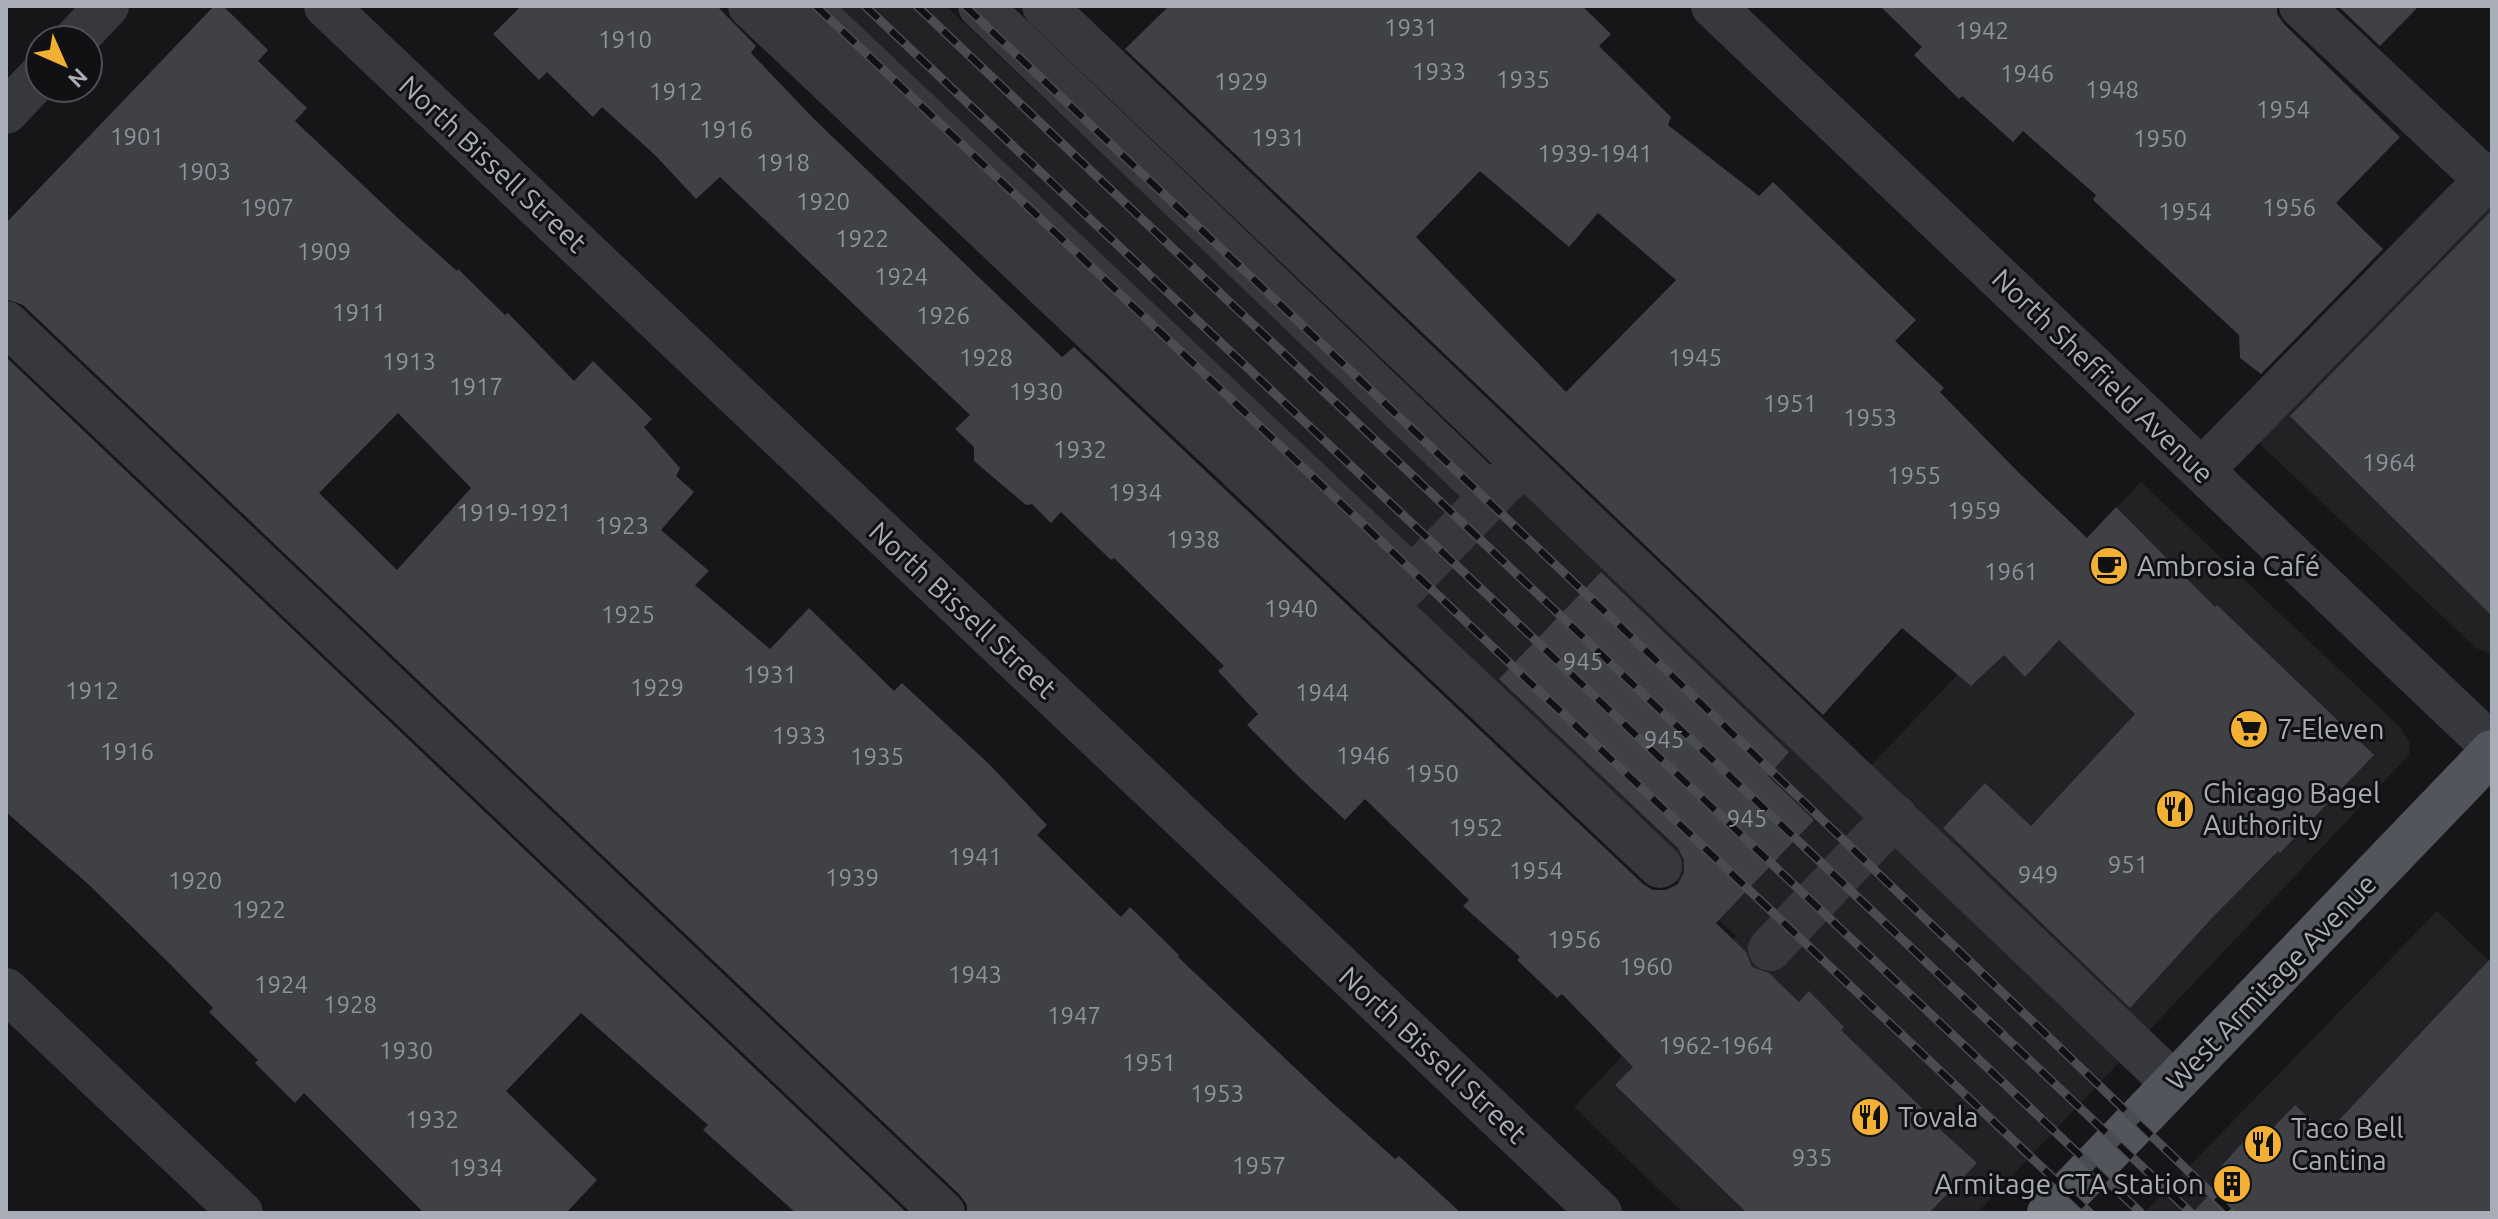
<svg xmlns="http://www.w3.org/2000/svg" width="2498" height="1219" font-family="Ubuntu,sans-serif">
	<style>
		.built { fill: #222225 }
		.building { fill: #404145; fill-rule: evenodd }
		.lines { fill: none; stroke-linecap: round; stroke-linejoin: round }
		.minor { stroke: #37383d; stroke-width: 44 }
		.major { stroke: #53555c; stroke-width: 44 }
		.rail-casing { stroke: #4a4c52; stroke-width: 9 }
		.rail { stroke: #111113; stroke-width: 6; stroke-dasharray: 18; stroke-linecap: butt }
		.labels { text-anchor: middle; stroke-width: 6; stroke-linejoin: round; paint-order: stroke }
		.number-label { font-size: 24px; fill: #8e929b }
		.street-label { font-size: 28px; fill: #a8adb8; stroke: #111113 }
		.poi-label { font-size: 28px; fill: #a8adb8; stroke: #111113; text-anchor: start }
	</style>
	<rect width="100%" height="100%" fill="#161618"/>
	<g class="built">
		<path d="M833,6H946L1478,509L1524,462L1858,779L2141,482L2400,727L2410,743L2409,755L1977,1213H1683L1574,1107L1736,936L1660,866Z"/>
		<path d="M2492,175V654H2490L2476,648L2242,427Z"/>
		<path d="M2437,911L2492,964V1213H2144Z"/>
	</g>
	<g class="building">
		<path d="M214,6H223L268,50L258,61L307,108L295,121L402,222L457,271L458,269L505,315L508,313L574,381L593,361L652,419L644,427L680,468L676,476L694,492L661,530L709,571L695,585L770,649L809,608L894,691L902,683L989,764L1047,825L1037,835L1121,917L1130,907L1179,955L1178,957L1329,1100L1395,1159L1399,1156L1461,1213H967V1205L960,1195L23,305L6,299V223ZM398,413L471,488L397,570L319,493Z"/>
		<path d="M521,6H717L756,46L751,53L814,119L1062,357L1074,347L1643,884L1653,890H1666L1678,884L1684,873V860L1678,848L1499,679L1601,572L1789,752L1768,776L1814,820L1716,923L1746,952L1752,967L1769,973L1799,1002L1809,991L1844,1027L1841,1030L1923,1109L1921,1112L1977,1163L1929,1213H1747L1615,1085L1633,1067L1562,994L1557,998L1517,960L1520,957L1463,906L1469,900L1365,799L1345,820L1300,778L1247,725L1258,714L1218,671L1224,666L1114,558L1111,560L1061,512L1051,523L1032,504L1026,505L974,461V447L955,429L970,415L720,177L696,199L655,155L602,107L593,117L547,72L539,80L493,34Z"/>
		<path d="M1169,6H1582L1611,34L1599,46L1671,117L1668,125L1759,196L1773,182L1916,320L1895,341L1944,388L1940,392L2019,473L2087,538L2116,507L2215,607L2217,605L2374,755L2280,853L2278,851L2211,919L2130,1008L1943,828L1985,783L2031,826L2135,714L2059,640L2025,677L2004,655L1971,686L1902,628L1823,715L1125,49ZM1480,171L1569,247L1598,213L1676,280L1566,392L1416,237Z"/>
		<path d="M1880,6H2277V14L2284,24L2400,137L2336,203L2383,249L2261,374L2240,358L2239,335L2093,200L2096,195L2023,131L2013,142L1962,96L1959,99L1914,55L1922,47Z"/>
		<path d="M2338,6H2419L2380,46Z"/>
		<path d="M2492,210V616L2290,416Z"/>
		<path d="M6,357L907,1213H796L703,1130L708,1125L581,1013L506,1091L597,1180L566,1213H424L304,1093L295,1103L255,1063L258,1060L209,1012L213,1008L168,962L87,883L6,812Z"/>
		<path d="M2492,957V1213H2192L2223,1180L2215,1173L2256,1128H2273L2295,1105L2326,1134Z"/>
	</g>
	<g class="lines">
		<g class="minor">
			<path d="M326,6L1600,1213"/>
			<path d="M750,6L1660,866"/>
			<path d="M807,6L1413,579"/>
			<path d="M980,6L1491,496"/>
			<path d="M1044,6L2173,1083"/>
			<path d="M1713,6L2492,746"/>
			<path d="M2301,6L2486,180"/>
			<path d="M75,40L107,6"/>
			<path d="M6,112L40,76"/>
			<path d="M6,323L943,1213"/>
			<path d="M2202,470L2492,174"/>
			<path d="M1393,599L1511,475"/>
			<path d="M1770,949L1895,816"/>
			<path d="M6,990L241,1213"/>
		</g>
		<path class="major" d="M2049,1213L2492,752"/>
		<defs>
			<g id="rail">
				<path d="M816,6L2090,1213"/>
				<path d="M865,6L2141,1213"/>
				<path d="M917,6L2191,1213"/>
				<path d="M965,6L1639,644L2232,1213"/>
			</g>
		</defs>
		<use href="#rail" class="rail-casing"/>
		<use href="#rail" class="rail"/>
	</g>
	<defs>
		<symbol id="cafe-disc" viewBox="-11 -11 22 22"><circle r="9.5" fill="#f2b134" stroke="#111113"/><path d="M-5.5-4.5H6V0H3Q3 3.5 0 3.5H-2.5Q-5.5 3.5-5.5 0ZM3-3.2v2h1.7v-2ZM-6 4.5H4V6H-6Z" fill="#111"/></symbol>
		<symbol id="supermarket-disc" viewBox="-11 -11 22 22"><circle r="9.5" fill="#f2b134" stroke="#111113"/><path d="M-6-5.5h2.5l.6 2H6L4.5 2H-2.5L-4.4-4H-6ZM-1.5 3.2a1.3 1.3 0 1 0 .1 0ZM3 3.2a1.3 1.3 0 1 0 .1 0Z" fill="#111"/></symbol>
		<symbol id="restaurant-disc" viewBox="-11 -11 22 22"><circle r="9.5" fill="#f2b134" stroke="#111113"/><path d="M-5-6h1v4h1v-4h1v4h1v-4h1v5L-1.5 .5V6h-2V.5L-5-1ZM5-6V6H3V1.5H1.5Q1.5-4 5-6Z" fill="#111"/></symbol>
		<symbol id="building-disc" viewBox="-11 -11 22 22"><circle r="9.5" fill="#f2b134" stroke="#111113"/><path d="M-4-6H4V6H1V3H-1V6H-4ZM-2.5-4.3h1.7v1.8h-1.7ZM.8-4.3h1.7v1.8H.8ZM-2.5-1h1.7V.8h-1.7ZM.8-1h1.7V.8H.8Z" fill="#111"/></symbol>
	</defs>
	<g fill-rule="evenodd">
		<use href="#cafe-disc" x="2087" y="544" width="44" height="44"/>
		<use href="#supermarket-disc" x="2227" y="707" width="44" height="44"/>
		<use href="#restaurant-disc" x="2153" y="787" width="44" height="44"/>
		<use href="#restaurant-disc" x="1848" y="1095" width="44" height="44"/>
		<use href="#restaurant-disc" x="2241" y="1122" width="44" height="44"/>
		<use href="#building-disc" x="2210" y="1162" width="44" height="44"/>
	</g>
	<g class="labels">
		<g class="number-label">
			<text x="1411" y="36">1931</text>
			<text x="1982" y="39">1942</text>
			<text x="625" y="48">1910</text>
			<text x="1439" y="80">1933</text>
			<text x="2027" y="82">1946</text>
			<text x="1523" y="88">1935</text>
			<text x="1241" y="90">1929</text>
			<text x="2112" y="98">1948</text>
			<text x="676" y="100">1912</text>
			<text x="2283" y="118">1954</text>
			<text x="726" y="138">1916</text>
			<text x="137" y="145">1901</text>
			<text x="1278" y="146">1931</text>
			<text x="2160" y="147">1950</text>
			<text x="1595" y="162">1939-1941</text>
			<text x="783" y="171">1918</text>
			<text x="204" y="180">1903</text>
			<text x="823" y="210">1920</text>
			<text x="267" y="216">1907</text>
			<text x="2289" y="216">1956</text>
			<text x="2185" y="220">1954</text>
			<text x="862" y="247">1922</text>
			<text x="324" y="260">1909</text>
			<text x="901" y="285">1924</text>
			<text x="359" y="321">1911</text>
			<text x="943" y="324">1926</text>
			<text x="986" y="366">1928</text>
			<text x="1695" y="366">1945</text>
			<text x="409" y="370">1913</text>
			<text x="476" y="395">1917</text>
			<text x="1036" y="400">1930</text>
			<text x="1790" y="412">1951</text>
			<text x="1870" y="426">1953</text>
			<text x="1080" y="458">1932</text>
			<text x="2389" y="471">1964</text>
			<text x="1914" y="484">1955</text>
			<text x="1135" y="501">1934</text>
			<text x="1974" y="519">1959</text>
			<text x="514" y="521">1919-1921</text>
			<text x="622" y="534">1923</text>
			<text x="1193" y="548">1938</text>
			<text x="2011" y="580">1961</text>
			<text x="1291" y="617">1940</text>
			<text x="628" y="623">1925</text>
			<text x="1583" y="670">945</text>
			<text x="770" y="683">1931</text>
			<text x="657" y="696">1929</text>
			<text x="92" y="699">1912</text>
			<text x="1322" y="701">1944</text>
			<text x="799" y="744">1933</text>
			<text x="1664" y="748">945</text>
			<text x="127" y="760">1916</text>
			<text x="1363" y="764">1946</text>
			<text x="877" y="765">1935</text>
			<text x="1432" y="782">1950</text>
			<text x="1747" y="827">945</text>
			<text x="1476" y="836">1952</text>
			<text x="975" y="865">1941</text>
			<text x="2128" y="873">951</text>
			<text x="1536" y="879">1954</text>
			<text x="2038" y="883">949</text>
			<text x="852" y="886">1939</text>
			<text x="195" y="889">1920</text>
			<text x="259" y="918">1922</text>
			<text x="1574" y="948">1956</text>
			<text x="1646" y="975">1960</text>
			<text x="975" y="983">1943</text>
			<text x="281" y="993">1924</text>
			<text x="350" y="1013">1928</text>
			<text x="1074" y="1024">1947</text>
			<text x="1716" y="1054">1962-1964</text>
			<text x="406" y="1059">1930</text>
			<text x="1149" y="1071">1951</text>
			<text x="1217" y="1102">1953</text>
			<text x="432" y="1128">1932</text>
			<text x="1812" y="1166">935</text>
			<text x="1259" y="1174">1957</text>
			<text x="476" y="1176">1934</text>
		</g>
		<g class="street-label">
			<text transform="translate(493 164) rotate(43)" y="10">North Bissell Street</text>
			<text transform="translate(2103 376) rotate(44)" y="10">North Sheffield Avenue</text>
			<text transform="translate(963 610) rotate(43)" y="10">North Bissell Street</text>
			<text transform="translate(2271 982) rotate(-46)" y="10">West Armitage Avenue</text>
			<text transform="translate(1433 1055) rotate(43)" y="10">North Bissell Street</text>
		</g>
		<g class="poi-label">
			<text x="2137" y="576">Ambrosia Café</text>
			<text x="2277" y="739">7-Eleven</text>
			<text x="2203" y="803">Chicago Bagel<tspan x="2203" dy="32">Authority</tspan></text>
			<text x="1898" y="1127">Tovala</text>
			<text x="2291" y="1138">Taco Bell<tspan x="2291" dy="32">Cantina</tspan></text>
			<text x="2204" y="1194" text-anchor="end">Armitage CTA Station</text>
		</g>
	</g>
	<rect width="2498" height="1219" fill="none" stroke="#a8adb8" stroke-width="16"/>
	<g transform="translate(64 64) rotate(135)"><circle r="38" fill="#111113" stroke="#4d4f55" stroke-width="2"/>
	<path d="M0-6L14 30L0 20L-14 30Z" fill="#f2b134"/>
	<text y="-12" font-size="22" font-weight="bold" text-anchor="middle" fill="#a8adb8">N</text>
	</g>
</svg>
